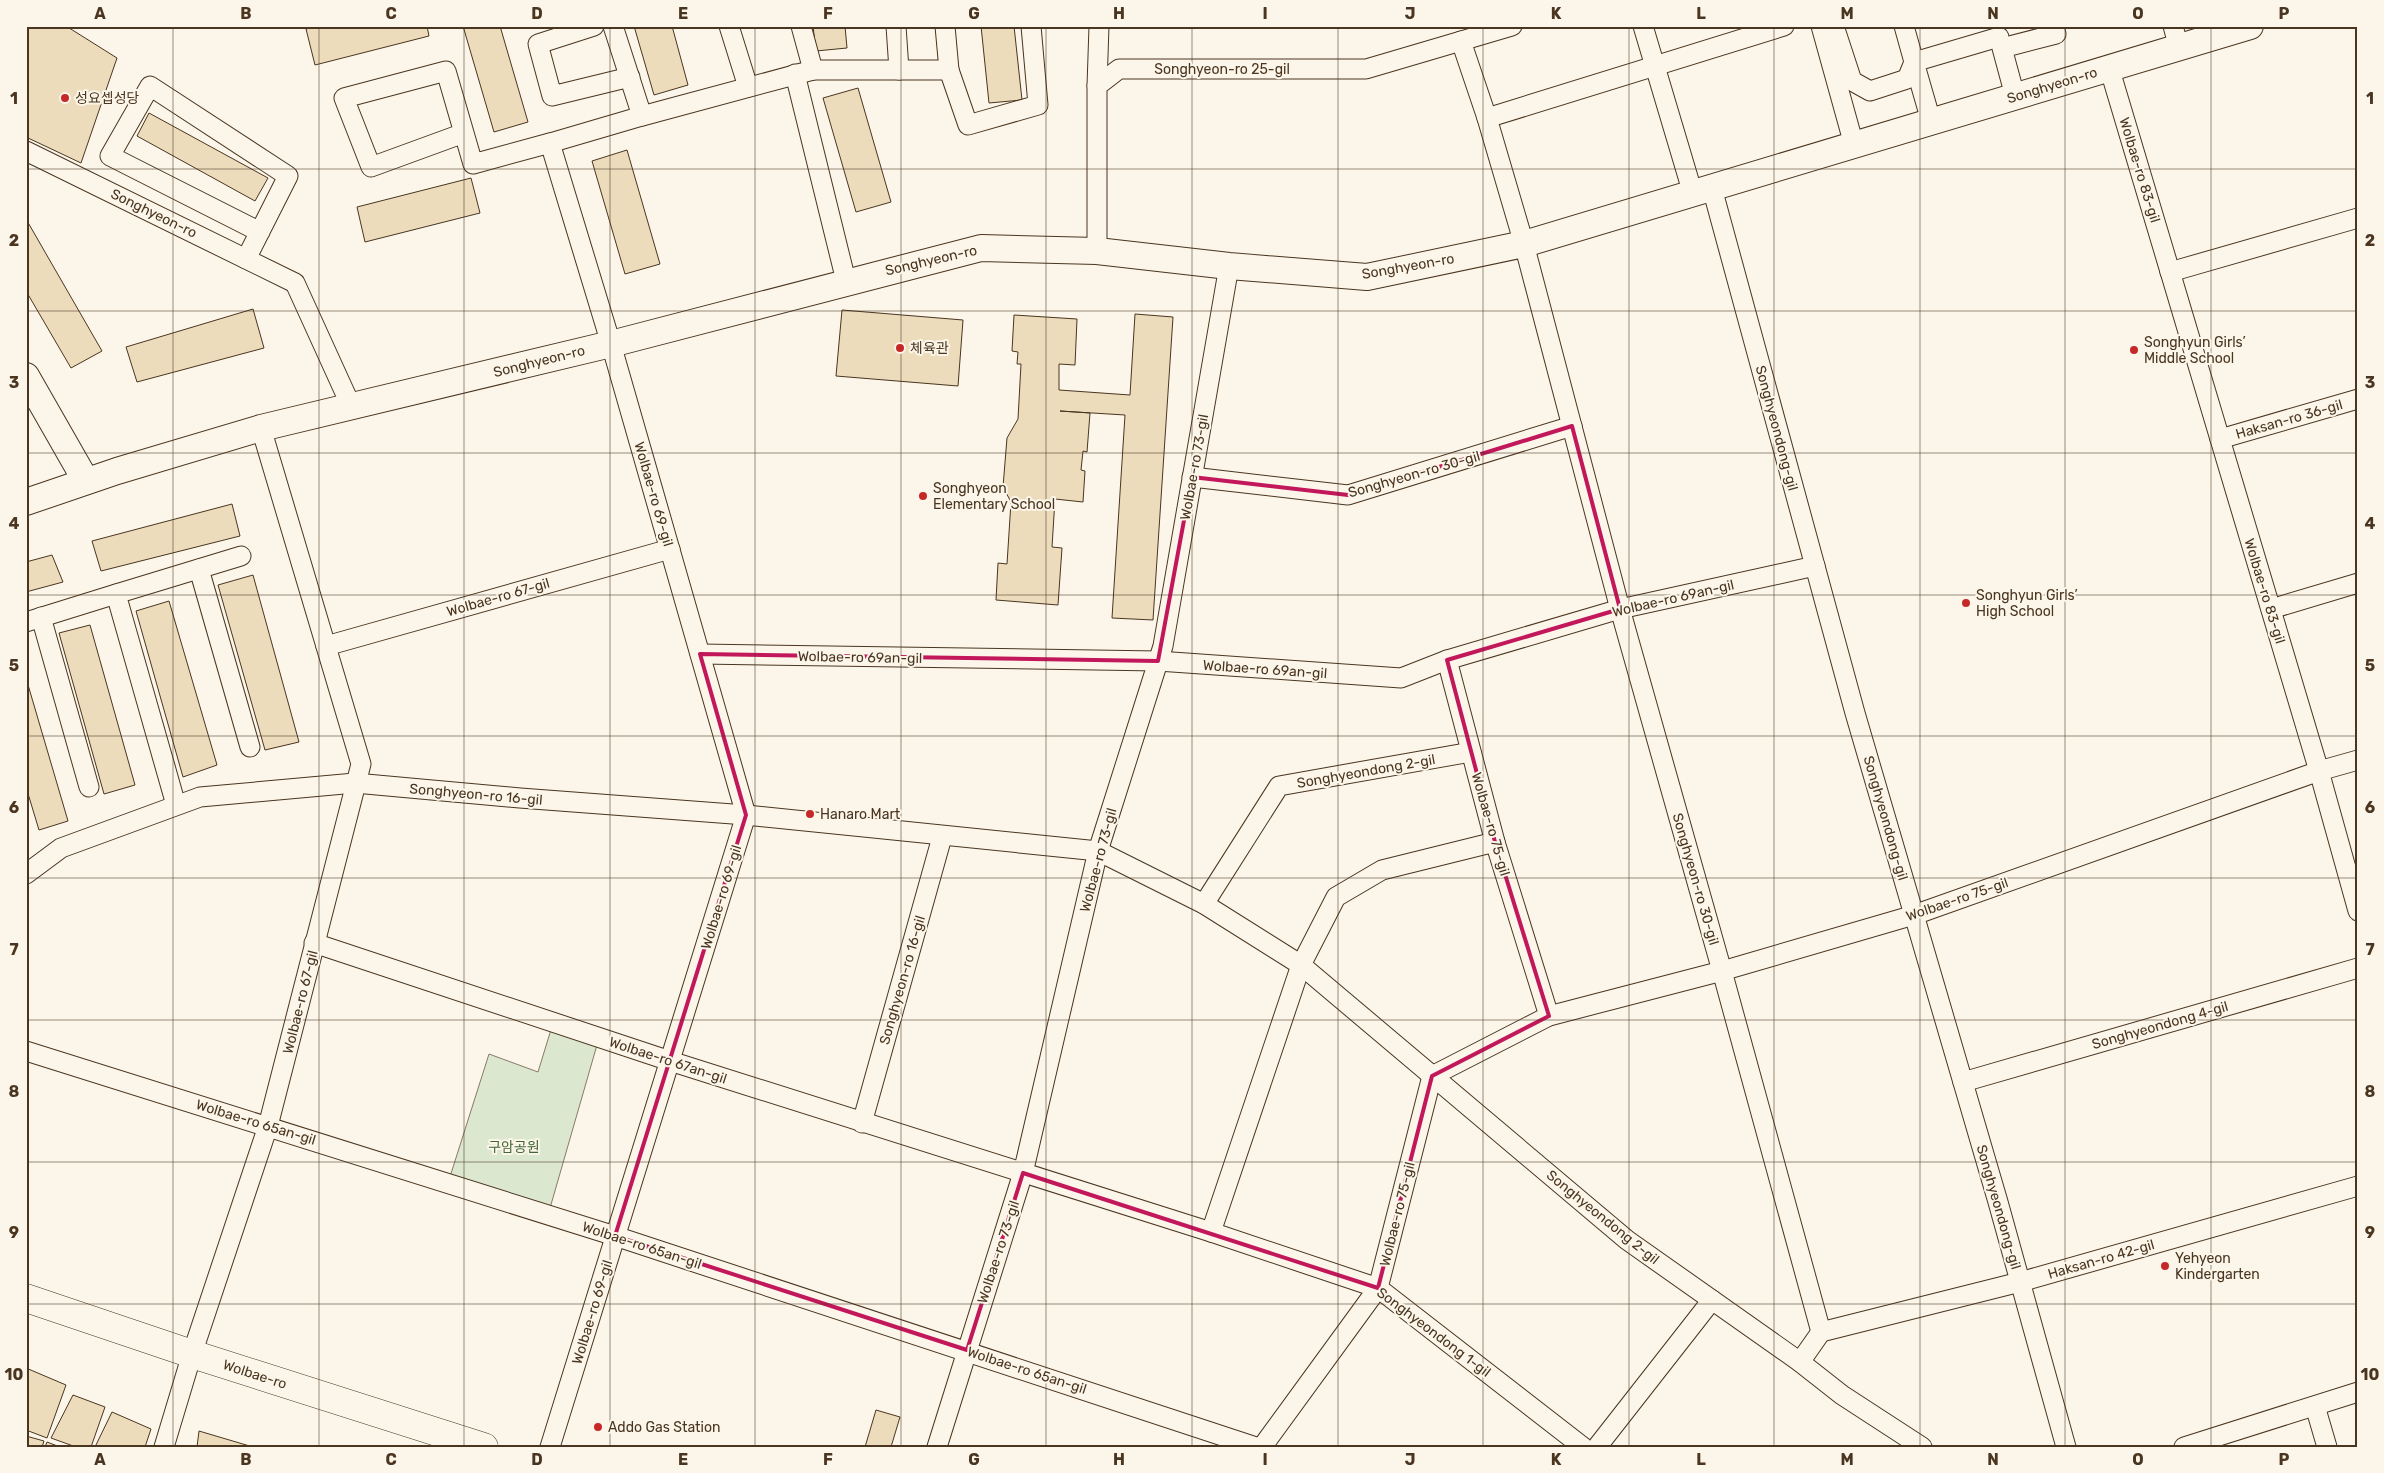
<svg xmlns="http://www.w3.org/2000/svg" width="2384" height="1473" font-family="Rubik,'Noto Sans KR',sans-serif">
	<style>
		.green { fill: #dce7d0; stroke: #887966 }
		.building { fill: #ecdcbc; stroke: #4a3520 }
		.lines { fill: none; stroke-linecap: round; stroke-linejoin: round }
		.minor-casing { stroke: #4a3520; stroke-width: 21 }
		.secondary-casing { stroke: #4a3520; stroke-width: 28 }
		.primary-casing { stroke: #4a3520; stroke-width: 29 }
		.minor { stroke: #fbf6e9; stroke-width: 19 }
		.secondary { stroke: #fbf6e9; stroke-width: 26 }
		.primary { stroke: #fbf6e9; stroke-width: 28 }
		.marked { fill: none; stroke: #c2185b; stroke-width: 4; stroke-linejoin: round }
		.grid { fill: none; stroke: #4a3520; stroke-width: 1; stroke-opacity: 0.55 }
		.poi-dot { fill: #c62828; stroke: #fbf6e9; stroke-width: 2 }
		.labels { text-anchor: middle; stroke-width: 4; stroke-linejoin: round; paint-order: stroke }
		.street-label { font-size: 14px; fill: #4a3520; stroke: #fbf6e9 }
		.poi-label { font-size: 14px; fill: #4a3520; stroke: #fbf6e9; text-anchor: start }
		.park-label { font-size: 14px; fill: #436837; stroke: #fbf6e9 }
		.neatline { fill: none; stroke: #4a3520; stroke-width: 2 }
		.grid-label { font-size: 16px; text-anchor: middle; font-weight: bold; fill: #4a3520 }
	</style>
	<rect width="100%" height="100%" fill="#fbf6e9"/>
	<path class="green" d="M553,1023L599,1038L548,1215L448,1183L489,1054L538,1072Z"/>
	<g class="building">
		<path d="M26,26H66L117,58L81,163L26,137Z"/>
		<path d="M319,26H427L429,36L315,65L306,29Z"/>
		<path d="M463,26H500L528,122L494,132Z"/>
		<path d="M634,26H672L688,85L654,95Z"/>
		<path d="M813,26H845L847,48L816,51Z"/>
		<path d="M981,26H1014L1022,100L989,103Z"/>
		<path d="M858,88L891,202L856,212L823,98Z"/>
		<path d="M149,113L268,178L255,201L137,136Z"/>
		<path d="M627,150L660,264L625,274L592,161Z"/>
		<path d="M471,178L480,213L365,242L357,207Z"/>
		<path d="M26,219L102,351L71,368L26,291Z"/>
		<path d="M253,309L264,348L137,382L126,347Z"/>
		<path d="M842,310L963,320L958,386L836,376Z"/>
		<path d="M1135,314L1173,317L1153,620L1112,618L1125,415L1060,411L1090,413L1087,452L1083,451L1081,470L1085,471L1083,502L1055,499L1052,547L1062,548L1058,605L996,600L998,563L1007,564L1011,502L1003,487L1007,438L1018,419L1021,364H1017L1018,352L1012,351L1014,315L1077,319L1075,365L1059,364V390L1130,395Z"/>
		<path d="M232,504L240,536L101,571L92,541Z"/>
		<path d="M52,555L63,582L26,592V562Z"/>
		<path d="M253,575L299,742L265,750L218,585Z"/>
		<path d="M169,601L217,765L183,777L136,611Z"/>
		<path d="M90,625L135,785L104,794L59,633Z"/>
		<path d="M26,678L68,821L39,830L26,787Z"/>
		<path d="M26,1368L66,1385L47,1438L26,1430Z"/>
		<path d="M73,1395L105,1407L91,1447H76L51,1438Z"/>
		<path d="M876,1410L900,1417L891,1447H865Z"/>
		<path d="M112,1412L151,1429L145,1447H95Z"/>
		<path d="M199,1431L253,1447H197Z"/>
		<path d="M26,1436L44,1441L42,1447H26Z"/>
		<path d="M47,1442L60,1447H45Z"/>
	</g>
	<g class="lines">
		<defs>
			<g id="minor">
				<path d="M594,26L538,44L552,96L630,77"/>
				<path d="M729,26L748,87"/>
				<path d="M896,26L899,70"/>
				<path d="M1643,26L1693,194"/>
				<path d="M1821,26L1854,145"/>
				<path d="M1834,26L1852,81L1870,91L1907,79L1914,62L1904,26"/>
				<path d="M2173,26L2179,48"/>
				<path d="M1461,41L1487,118L1784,26"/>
				<path d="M2109,67L2319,771L2358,911"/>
				<path d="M813,70H949L945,26"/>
				<path d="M949,70L968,125L1038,105L1031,26"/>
				<path d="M795,74L846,281"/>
				<path d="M1097,86L1099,26"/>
				<path d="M2015,96L2002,48L2056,34L2054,26"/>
				<path d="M642,116L813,70L801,26"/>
				<path d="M1487,118L1524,244L1620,609L1722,971L1821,1332"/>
				<path d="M1931,121L1914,62L1999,37"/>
				<path d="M464,133L371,167L344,98L446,71L473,164L550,143L611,344L746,815L550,1447"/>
				<path d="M550,143L642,116L613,26"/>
				<path d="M26,151L295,283L351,406"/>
				<path d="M1712,188L1855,713L1998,1202L2066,1447"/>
				<path d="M1097,251V86L1119,69H1366L1512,26"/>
				<path d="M246,259L288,176L150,86L110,156L260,232"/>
				<path d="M2170,272L2358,218"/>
				<path d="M2220,439L2358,399"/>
				<path d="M1192,477L1348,495L1572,426"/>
				<path d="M199,569L250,747"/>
				<path d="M2271,609L2358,583"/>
				<path d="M41,617L89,787"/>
				<path d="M26,622L116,594"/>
				<path d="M326,646L670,549"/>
				<path d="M700,654L1158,661L1401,678L1447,660L1620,609L1815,566"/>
				<path d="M1447,660L1495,842L1549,1016"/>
				<path d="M176,805L116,594L241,556"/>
				<path d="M26,874L61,848L200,797L355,783L520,798L746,815L1098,851L1204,904L1301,965L1627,1240L1800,1362L1842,1395L1922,1447"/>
				<path d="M1204,904L1279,786L1471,752"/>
				<path d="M314,943L670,1061L1211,1232L1378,1288L1583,1447"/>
				<path d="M26,1051L615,1236L1256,1447"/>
				<path d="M1963,1082L2358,968"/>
				<path d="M862,1123L942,837"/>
				<path d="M1211,1232L1301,965L1336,897L1382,870L1495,842"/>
				<path d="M1800,1362L1821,1332L2020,1282L2358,1186"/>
				<path d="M2315,1406L2327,1447"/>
				<path d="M164,1447L192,1354L268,1126L361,764L261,428"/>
				<path d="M937,1447L1023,1173L1098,851L1163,646L1229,266"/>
				<path d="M1262,1447L1378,1288L1432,1076L1549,1016L1722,971L1914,915L2319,771L2358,760"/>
				<path d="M1597,1447L1712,1300"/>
				<path d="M2184,1447L2358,1392"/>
			</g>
			<g id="secondary">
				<path d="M26,376L86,481"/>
				<path d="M26,502L117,471L261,428L611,344L981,248L1097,251L1229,266L1367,277L1524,244L2250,26"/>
			</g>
			<path id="primary" d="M26,1298L192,1354L484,1447"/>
		</defs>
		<use href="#minor" class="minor-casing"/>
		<use href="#secondary" class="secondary-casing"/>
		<use href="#primary" class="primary-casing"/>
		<use href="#minor" class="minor"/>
		<use href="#secondary" class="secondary"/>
		<use href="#primary" class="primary"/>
	</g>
	<path class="marked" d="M1572,426L1620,609L1447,660L1495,842L1549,1016L1432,1076L1378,1288L1023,1173L967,1350L615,1236L746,815L700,654L1158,661L1192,477L1348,495Z"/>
	<path class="grid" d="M173,26V1447M319,26V1447M464,26V1447M610,26V1447M755,26V1447M901,26V1447M1046,26V1447M1192,26V1447M1338,26V1447M1483,26V1447M1629,26V1447M1774,26V1447M1920,26V1447M2065,26V1447M2211,26V1447M26,169H2358M26,311H2358M26,453H2358M26,595H2358M26,736H2358M26,878H2358M26,1020H2358M26,1162H2358M26,1304H2358"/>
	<g class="poi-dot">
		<circle cx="65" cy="98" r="5"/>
		<circle cx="900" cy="348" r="5"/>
		<circle cx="2134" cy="350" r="5"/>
		<circle cx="923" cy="496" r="5"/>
		<circle cx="1966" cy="603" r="5"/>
		<circle cx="810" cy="814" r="5"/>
		<circle cx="2165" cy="1266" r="5"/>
		<circle cx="598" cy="1427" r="5"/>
	</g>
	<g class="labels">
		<g class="street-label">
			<text x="1222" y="74">Songhyeon-ro 25-gil</text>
			<text transform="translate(2052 85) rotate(-17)" y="5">Songhyeon-ro</text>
			<text transform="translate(2140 170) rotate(73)" y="5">Wolbae-ro 83-gil</text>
			<text transform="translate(154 213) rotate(26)" y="5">Songhyeon-ro</text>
			<text transform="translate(931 260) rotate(-13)" y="5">Songhyeon-ro</text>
			<text transform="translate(1408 266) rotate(-10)" y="5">Songhyeon-ro</text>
			<text transform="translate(539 361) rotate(-14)" y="5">Songhyeon-ro</text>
			<text transform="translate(2289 419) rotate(-16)" y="5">Haksan-ro 36-gil</text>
			<text transform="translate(1777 428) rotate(75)" y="5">Songhyeondong-gil</text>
			<text transform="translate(1194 467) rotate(-80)" y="5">Wolbae-ro 73-gil</text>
			<text transform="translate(1414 474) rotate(-16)" y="5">Songhyeon-ro 30-gil</text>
			<text transform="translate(654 494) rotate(74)" y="5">Wolbae-ro 69-gil</text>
			<text transform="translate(2265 591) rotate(73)" y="5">Wolbae-ro 83-gil</text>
			<text transform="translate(498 597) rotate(-16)" y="5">Wolbae-ro 67-gil</text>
			<text transform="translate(1673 598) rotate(-13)" y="5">Wolbae-ro 69an-gil</text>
			<text transform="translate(860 657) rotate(1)" y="5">Wolbae-ro 69an-gil</text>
			<text transform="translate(1265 669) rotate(4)" y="5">Wolbae-ro 69an-gil</text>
			<text transform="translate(1366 771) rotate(-10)" y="5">Songhyeondong 2-gil</text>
			<text transform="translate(476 794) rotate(5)" y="5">Songhyeon-ro 16-gil</text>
			<text transform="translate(1886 818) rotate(74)" y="5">Songhyeondong-gil</text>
			<text transform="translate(1491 824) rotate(74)" y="5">Wolbae-ro 75-gil</text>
			<text transform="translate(1098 860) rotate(-75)" y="5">Wolbae-ro 73-gil</text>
			<text transform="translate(1696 879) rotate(74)" y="5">Songhyeon-ro 30-gil</text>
			<text transform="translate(721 897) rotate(-73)" y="5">Wolbae-ro 69-gil</text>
			<text transform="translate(1957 899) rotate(-19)" y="5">Wolbae-ro 75-gil</text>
			<text transform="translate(902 980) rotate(-74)" y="5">Songhyeon-ro 16-gil</text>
			<text transform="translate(300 1002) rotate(-76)" y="5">Wolbae-ro 67-gil</text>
			<text transform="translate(2160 1025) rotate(-16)" y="5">Songhyeondong 4-gil</text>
			<text transform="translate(668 1060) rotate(18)" y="5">Wolbae-ro 67an-gil</text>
			<text transform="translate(256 1122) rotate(17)" y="5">Wolbae-ro 65an-gil</text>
			<text transform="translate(1999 1207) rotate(74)" y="5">Songhyeondong-gil</text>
			<text transform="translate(1397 1214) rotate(-76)" y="5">Wolbae-ro 75-gil</text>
			<text transform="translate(1603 1217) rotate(39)" y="5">Songhyeondong 2-gil</text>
			<text transform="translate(642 1245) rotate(18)" y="5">Wolbae-ro 65an-gil</text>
			<text transform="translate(998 1252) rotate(-72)" y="5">Wolbae-ro 73-gil</text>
			<text transform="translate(2101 1259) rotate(-16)" y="5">Haksan-ro 42-gil</text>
			<text transform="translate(592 1312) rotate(-73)" y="5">Wolbae-ro 69-gil</text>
			<text transform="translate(1434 1332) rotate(37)" y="5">Songhyeondong 1-gil</text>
			<text transform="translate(1027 1370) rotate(18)" y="5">Wolbae-ro 65an-gil</text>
			<text transform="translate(255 1374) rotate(18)" y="5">Wolbae-ro</text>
		</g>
		<g class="poi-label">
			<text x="75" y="103">성요셉성당</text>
			<text x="2144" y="347">Songhyun Girls’<tspan x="2144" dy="16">Middle School</tspan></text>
			<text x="910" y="353">체육관</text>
			<text x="933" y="493">Songhyeon<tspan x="933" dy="16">Elementary School</tspan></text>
			<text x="1976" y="600">Songhyun Girls’<tspan x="1976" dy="16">High School</tspan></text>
			<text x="820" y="819">Hanaro Mart</text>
			<text x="2175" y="1263">Yehyeon<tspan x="2175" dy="16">Kindergarten</tspan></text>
			<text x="608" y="1432">Addo Gas Station</text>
		</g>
		<g class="park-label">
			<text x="514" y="1152">구암공원</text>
		</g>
	</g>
	<rect width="2384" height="1473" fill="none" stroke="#fbf6e9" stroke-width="55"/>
	<rect x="28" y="28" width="2328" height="1418" class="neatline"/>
	<g class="grid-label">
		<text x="100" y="19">A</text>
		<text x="246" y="19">B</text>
		<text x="391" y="19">C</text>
		<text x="537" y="19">D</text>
		<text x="683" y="19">E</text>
		<text x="828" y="19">F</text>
		<text x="974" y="19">G</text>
		<text x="1119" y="19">H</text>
		<text x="1265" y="19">I</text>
		<text x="1410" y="19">J</text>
		<text x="1556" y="19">K</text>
		<text x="1701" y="19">L</text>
		<text x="1847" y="19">M</text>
		<text x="1993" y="19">N</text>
		<text x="2138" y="19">O</text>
		<text x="2284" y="19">P</text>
		<text x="14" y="104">1</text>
		<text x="2370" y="104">1</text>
		<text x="14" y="246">2</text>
		<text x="2370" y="246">2</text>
		<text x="14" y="388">3</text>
		<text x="2370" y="388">3</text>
		<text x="14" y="529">4</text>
		<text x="2370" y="529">4</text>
		<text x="14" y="671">5</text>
		<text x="2370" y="671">5</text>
		<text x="14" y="813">6</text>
		<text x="2370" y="813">6</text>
		<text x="14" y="955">7</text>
		<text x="2370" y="955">7</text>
		<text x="14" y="1097">8</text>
		<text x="2370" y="1097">8</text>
		<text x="14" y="1238">9</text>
		<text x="2370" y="1238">9</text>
		<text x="14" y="1380">10</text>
		<text x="2370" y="1380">10</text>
		<text x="100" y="1465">A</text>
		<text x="246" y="1465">B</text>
		<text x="391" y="1465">C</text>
		<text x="537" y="1465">D</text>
		<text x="683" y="1465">E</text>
		<text x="828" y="1465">F</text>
		<text x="974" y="1465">G</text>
		<text x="1119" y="1465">H</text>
		<text x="1265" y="1465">I</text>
		<text x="1410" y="1465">J</text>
		<text x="1556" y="1465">K</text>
		<text x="1701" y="1465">L</text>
		<text x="1847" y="1465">M</text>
		<text x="1993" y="1465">N</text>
		<text x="2138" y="1465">O</text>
		<text x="2284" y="1465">P</text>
	</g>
</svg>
